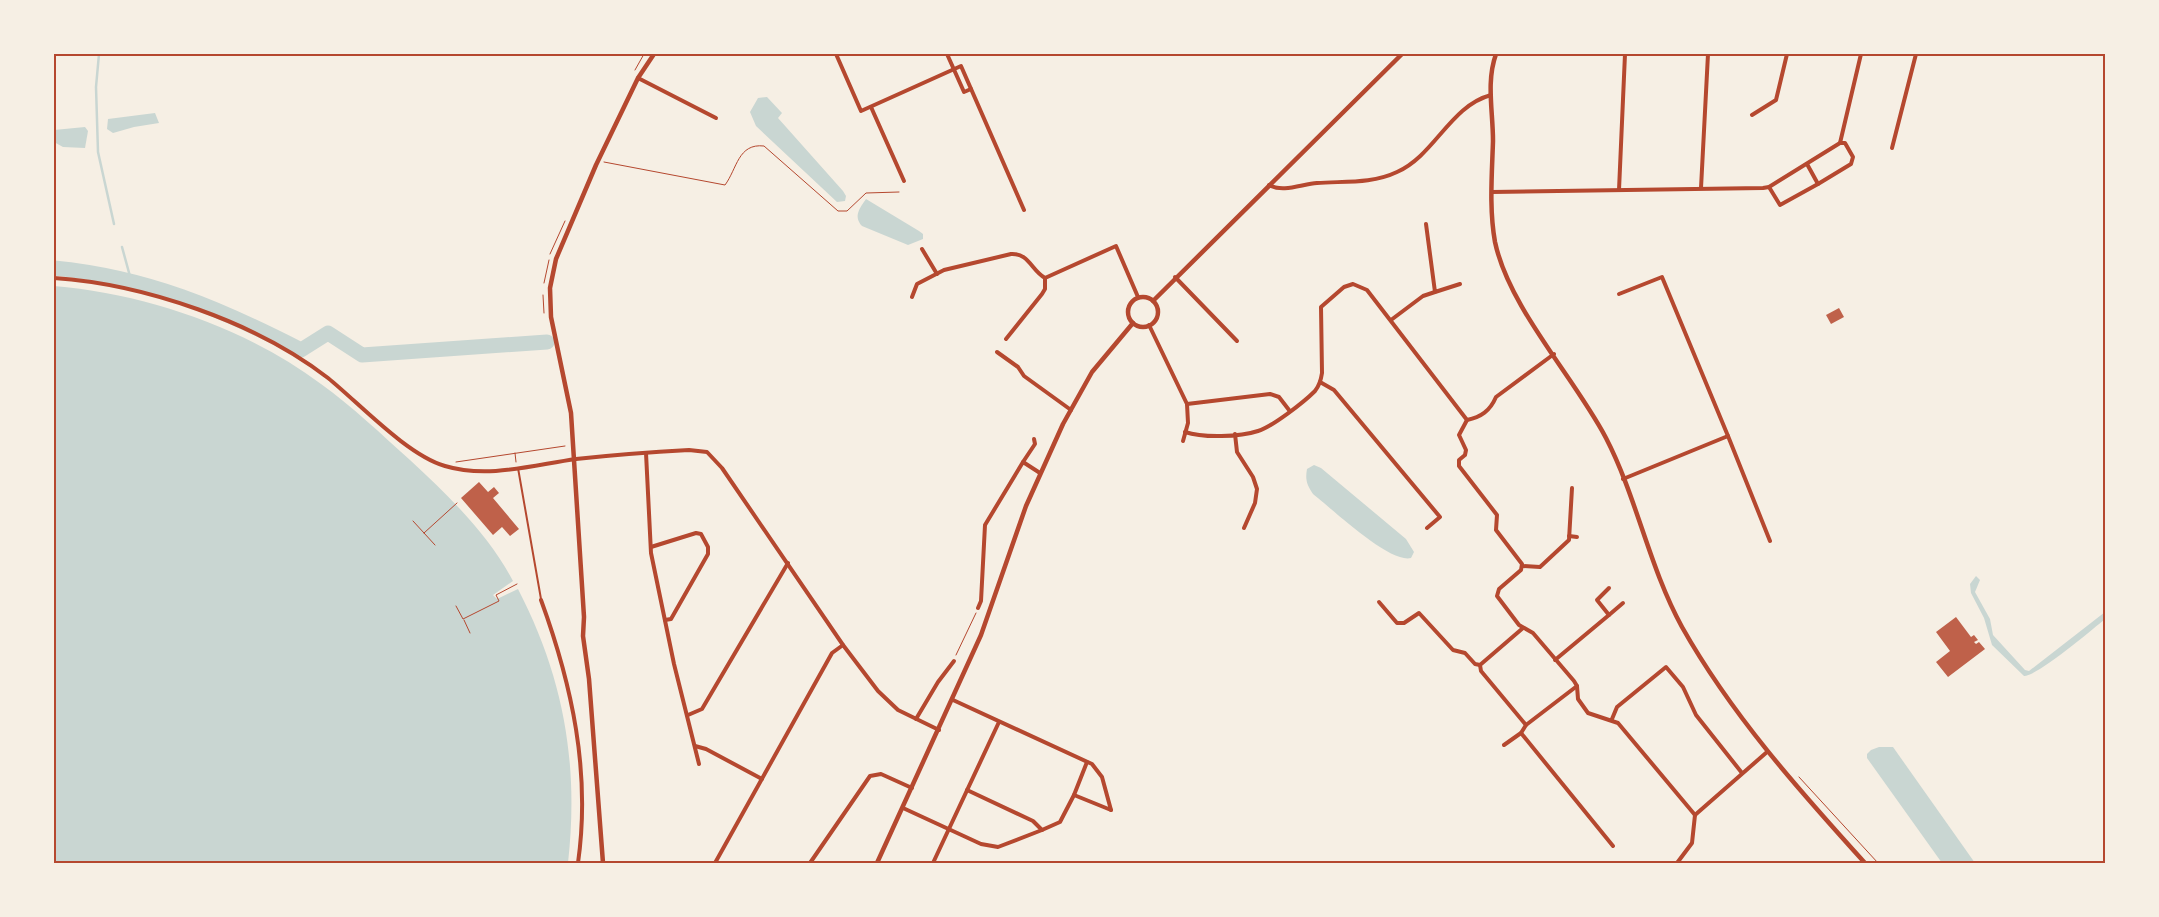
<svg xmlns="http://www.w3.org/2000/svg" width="2159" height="917" font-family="'Fira Sans',sans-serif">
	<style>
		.water { fill: #c9d6d2 }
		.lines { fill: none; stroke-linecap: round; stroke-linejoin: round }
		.stream { stroke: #c9d6d2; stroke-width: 2.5 }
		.river { stroke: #c9d6d2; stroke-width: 15 }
		.building { fill: #bf614a }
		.path { stroke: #b5482f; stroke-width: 1 }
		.service { stroke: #b5482f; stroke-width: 2 }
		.minor { stroke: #b5482f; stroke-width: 4 }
		.tertiary { stroke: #b5482f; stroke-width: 4.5 }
		.neatline { fill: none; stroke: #b5482f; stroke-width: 2 }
	</style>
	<rect width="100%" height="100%" fill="#f6efe4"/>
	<g class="water">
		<path d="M767,97L782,113L778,118L843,191L846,196L845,201L837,202L756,126L750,112L758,98Z"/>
		<path d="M155,113L159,123L134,127L113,133L107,129L108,119Z"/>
		<path d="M85,127L88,131L85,148L63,147L54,142V130Z"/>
		<path d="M866,199L919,231L923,234V239L908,245L862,226C853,216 860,208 866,199Z"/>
		<path d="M54,286C147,294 246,328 321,384C353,407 381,434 410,460C448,495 489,535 513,581L493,595L497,599L518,589C564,678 579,764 568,863H54Z"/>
		<path d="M1314,465L1321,468L1406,539L1414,552L1411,558C1390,564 1331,508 1313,494C1307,485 1305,480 1307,469Z"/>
		<path d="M1976,576L1980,580L1975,592L1990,619L1993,635L2025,670L2029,671L2105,612V619C2093,629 2036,677 2024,676L1992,645L1984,618L1971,593L1970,584Z"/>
		<path d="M1879,747H1893L1975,863H1942L1867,758V754L1871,750Z"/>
	</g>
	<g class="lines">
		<g class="stream">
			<path d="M99,54L96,87L98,152L114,224"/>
			<path d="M122,247L131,280"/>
		</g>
		<path class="river" d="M54,268C147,277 219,308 301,350L328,333L362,355L547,342"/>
	</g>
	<g class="building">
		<path d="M1839,308L1844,317L1831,324L1826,315Z"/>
		<path d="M479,482L488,492L494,487L499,493L493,498L519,529L510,536L502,527L493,535L461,498Z"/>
		<path d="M1956,617L1971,637L1974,635L1978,640L1974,642L1976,644L1979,642L1985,649L1948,677L1936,662L1950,651L1936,632Z"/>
	</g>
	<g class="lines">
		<g class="path">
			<path d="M635,70L644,54"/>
			<path d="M604,162L725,185C737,169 738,143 764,146L838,211H847L866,193L899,192"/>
			<path d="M550,254L565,221"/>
			<path d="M544,283L549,260"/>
			<path d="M543,295L544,313"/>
			<path d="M515,453L516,462"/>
			<path d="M456,462L565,446"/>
			<path d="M413,521L435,545"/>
			<path d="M424,533L457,503"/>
			<path d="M456,606L463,619L499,601L496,595L517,584"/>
			<path d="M464,620L470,633"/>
			<path d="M956,655L976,613"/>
			<path d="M1799,777L1878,863"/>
		</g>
		<path class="service" d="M518,468L541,599"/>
		<g class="minor">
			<path d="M836,54L861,111L961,66L1024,210"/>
			<path d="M947,54L964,92L971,89"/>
			<path d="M638,78L716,118"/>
			<path d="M871,107L904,181"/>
			<path d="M1752,115L1776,100L1787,54"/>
			<path d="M1892,148L1916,54"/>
			<path d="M1807,164L1818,184L1851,164L1853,157L1845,143H1840"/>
			<path d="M1269,185C1283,193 1302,184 1317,183C1344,181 1372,184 1397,172C1435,155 1450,106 1491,95"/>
			<path d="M1769,187L1780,205L1818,184"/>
			<path d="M1701,188L1708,54"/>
			<path d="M1619,190L1625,54"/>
			<path d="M1492,192L1763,188L1769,187L1840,143L1861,54"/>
			<path d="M1426,224L1435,292L1460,284"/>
			<path d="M922,249L937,274"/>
			<path d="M1175,277L1237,341"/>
			<path d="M54,278C144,284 256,322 328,378C360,404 407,455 445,466C488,479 533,465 576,459C613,455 652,452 689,450L707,452L722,468L843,645L878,691L898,710L939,730"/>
			<path d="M1045,278L1116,246L1138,297"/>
			<path d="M1619,294L1662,277L1728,436"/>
			<path d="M912,297L917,284L944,270L1011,254C1029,253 1031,270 1045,278"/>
			<path d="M1391,320L1423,296L1435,292"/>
			<path d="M1149,325L1187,404L1188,423L1183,441"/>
			<path d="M1006,339L1042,294L1045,289V278"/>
			<path d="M997,352L1018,367L1024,376L1071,410"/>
			<path d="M1554,354L1496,397C1490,411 1481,417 1467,420L1459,435L1466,450L1465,455L1459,460V466L1497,515L1496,530L1522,564L1521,570L1499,589L1497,596L1519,625L1533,633L1574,681L1577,686L1578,699L1588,713L1618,723L1695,815"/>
			<path d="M1320,382L1334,390L1440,517L1427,528"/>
			<path d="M1187,404L1270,394L1279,397L1289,410"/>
			<path d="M1185,432C1203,438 1240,437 1258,431C1272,427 1304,402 1315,391C1319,386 1321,380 1322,373L1321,307L1344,287L1353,284L1367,290L1467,420"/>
			<path d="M1235,434L1237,452L1253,477L1257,489L1255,503L1244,528"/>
			<path d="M646,453L651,553L674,664L699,764"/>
			<path d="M1023,462L1035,444L1034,439"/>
			<path d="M1623,479L1728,436L1770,541"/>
			<path d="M1569,536L1577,537"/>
			<path d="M651,547L696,533L701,534L708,547V554L671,619L665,620"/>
			<path d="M1522,566L1540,567L1569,540L1572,488"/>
			<path d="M541,600C572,685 591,772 578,863"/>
			<path d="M1379,602L1397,623H1404L1419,613L1453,650L1465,653L1475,664L1480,665"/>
			<path d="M978,608L981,601L985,525L1023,462L1040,473"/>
			<path d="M1609,615L1623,603"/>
			<path d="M1523,628L1480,665L1481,671L1526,725"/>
			<path d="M1555,660L1609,615L1597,600L1609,588"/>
			<path d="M953,700L1092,764L1102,777L1111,810"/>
			<path d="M688,715L702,709L788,563"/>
			<path d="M916,719L938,682L954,661"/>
			<path d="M1612,719L1617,707L1666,667L1683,687L1696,715L1742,773"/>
			<path d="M1521,733L1613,846"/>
			<path d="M1504,745L1521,733L1526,725L1577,686"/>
			<path d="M695,746L706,749L762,779"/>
			<path d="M1087,762L1074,795L1111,810"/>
			<path d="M967,790L1033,821L1042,830L1060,822L1074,795"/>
			<path d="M903,808L981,844L998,847L1042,830"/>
			<path d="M1695,815L1767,752"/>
			<path d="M715,863L832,653L843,645"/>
			<path d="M810,863L870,776L881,774L912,788"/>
			<path d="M933,863L999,722"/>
			<path d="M1677,863L1692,843L1695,815"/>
		</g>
		<g class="tertiary">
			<path d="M1496,54C1486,82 1493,111 1493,141C1492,174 1489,209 1495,242C1509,308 1574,377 1606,438C1637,498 1649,567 1682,627C1731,714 1798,789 1865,863"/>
			<circle cx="1143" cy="312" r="15"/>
			<path d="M1153,301L1402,54"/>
			<path d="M603,863L589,679L583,636L584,617L571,413L551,317L550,288L556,259L596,165L638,78L654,54"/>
			<path d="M877,863L981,635L1026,506L1063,424L1092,372L1133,323"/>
		</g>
	</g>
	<rect width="2159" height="917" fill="none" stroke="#f6efe4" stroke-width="110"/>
	<rect x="55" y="55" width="2049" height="807" class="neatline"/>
</svg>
